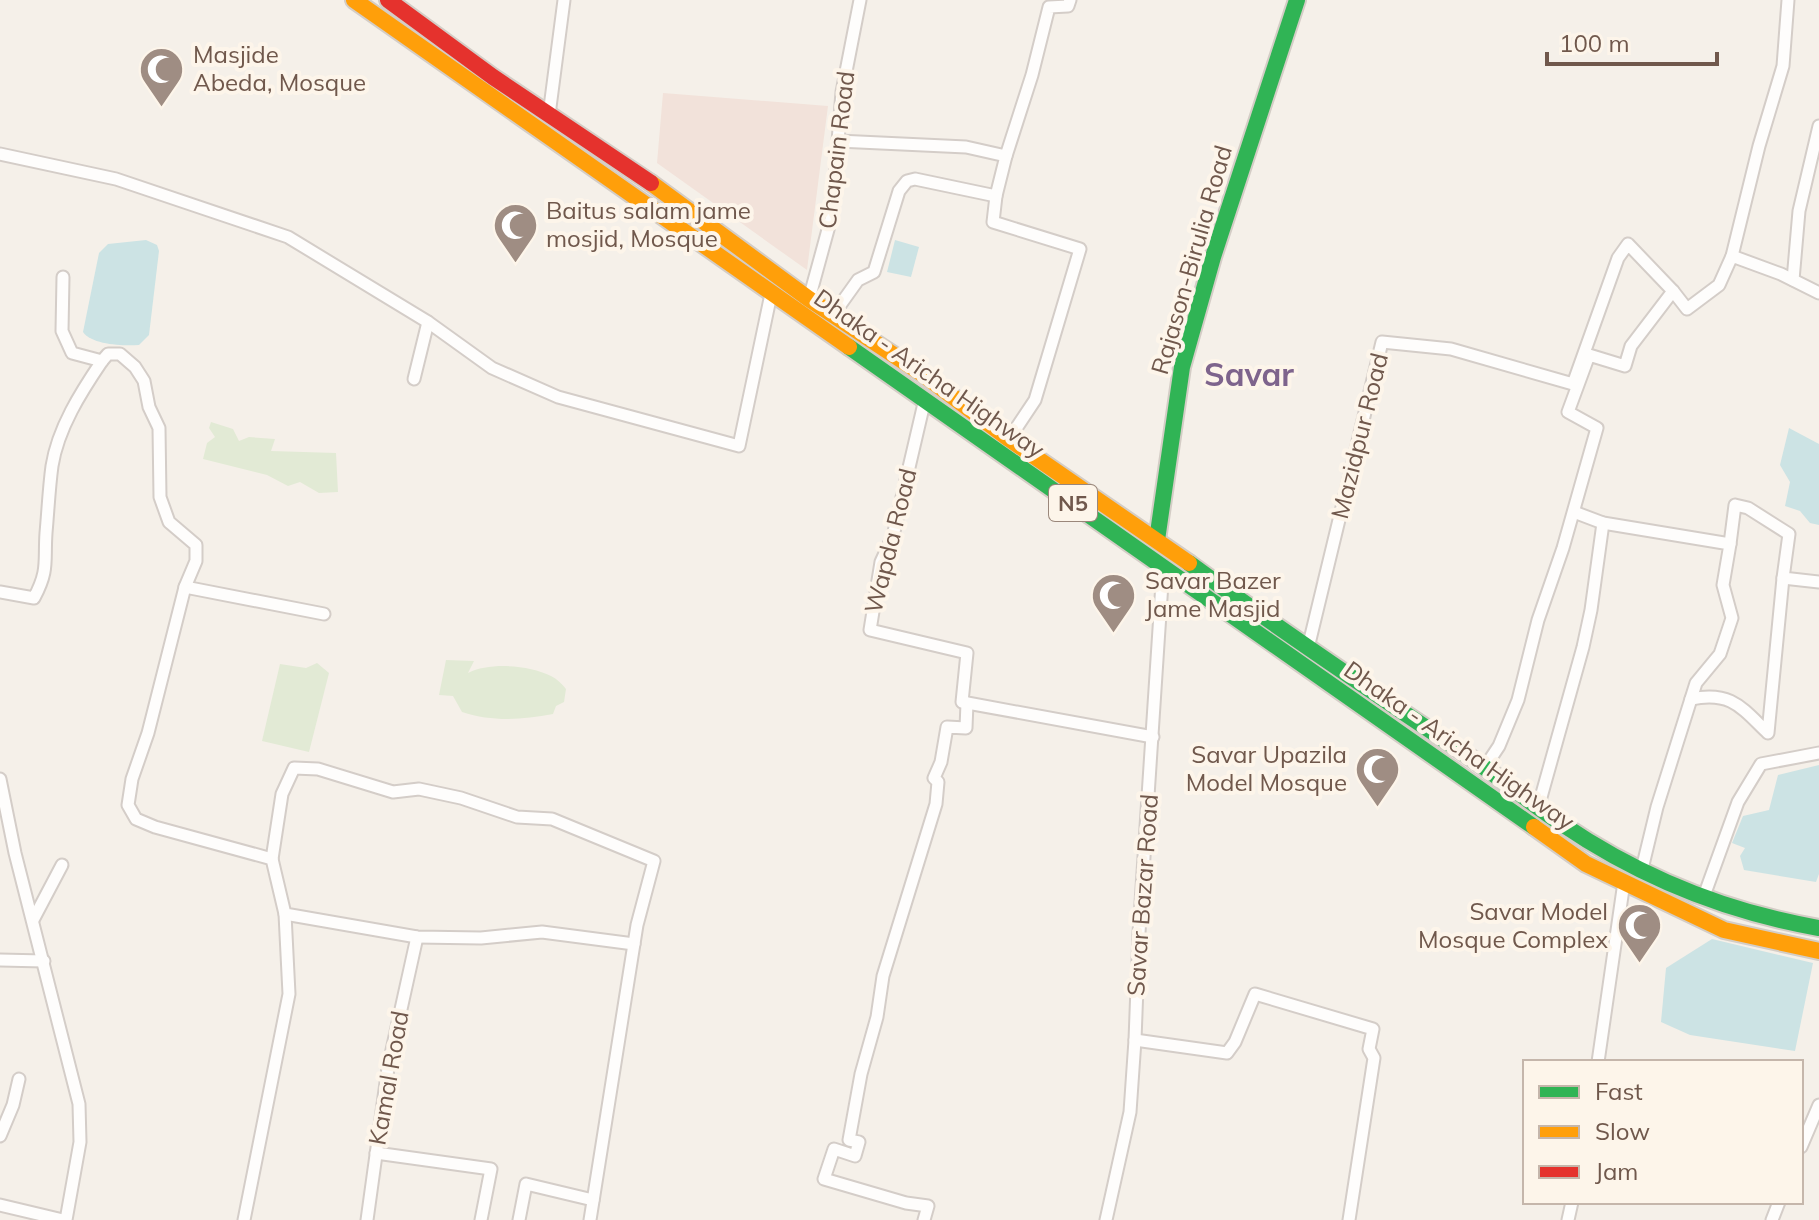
<svg xmlns="http://www.w3.org/2000/svg" width="1819" height="1220" font-family="Mulish,sans-serif">
	<style>
		.commercial { fill: #f2e2da }
		.green { fill: #e2ead5 }
		.water { fill: #cce3e4 }
		.lines { fill: none; stroke-linecap: round; stroke-linejoin: round }
		.street-casing { stroke: #d4cdc8; stroke-width: 15 }
		.fast-casing { stroke: #d4cdc6; stroke-width: 20 }
		.slow-casing { stroke: #d4cdc6; stroke-width: 20 }
		.jam-casing { stroke: #d4cdc6; stroke-width: 20 }
		.street { stroke: #fefdfc; stroke-width: 11 }
		.fast { stroke: #30b455; stroke-width: 16 }
		.slow { stroke: #ff9f0a; stroke-width: 16 }
		.jam { stroke: #e5322d; stroke-width: 16 }
		.labels { text-anchor: middle; stroke-width: 8; stroke-linejoin: round; paint-order: stroke }
		.shield { fill: #fdf5ea; stroke: #9a877b; stroke-width: 2 }
		.shield-label { font-size: 22px; font-weight: bold; fill: #70584c }
		.poi-label { font-size: 24px; fill: #70584c; stroke: #fdf5ea; text-anchor: start }
		.street-label { font-size: 24px; fill: #70584c; stroke: #fdf5ea }
		.district-label { font-size: 32px; font-weight: bold; fill: #7e648c; stroke: #fdf5ea }
	</style>
	<rect width="100%" height="100%" fill="#f5f0e9"/>
	<path class="commercial" d="M663,93L828,106L807,270L657,163Z"/>
	<g class="green">
		<path d="M211,422L233,429L239,441L249,437L275,439L271,451L336,453L338,492L319,493L300,482L288,486L267,475L203,459L207,443L215,437L209,428Z"/>
		<path d="M446,660L474,661L468,673C490,662 529,665 551,676C557,679 562,684 566,689L564,702L556,706L553,714C521,720 493,722 462,712L453,696L439,695Z"/>
		<path d="M317,663L329,673L309,752L262,741L280,664L306,668Z"/>
	</g>
	<g class="water">
		<path d="M146,240L157,245L159,251L149,335L139,345C123,346 92,345 83,332L99,253L108,244Z"/>
		<path d="M895,240L919,247L911,277L887,272Z"/>
		<path d="M1789,428L1819,444V525L1810,523L1800,511L1785,506L1790,482L1780,465Z"/>
		<path d="M1819,765V874L1816,882L1744,870L1740,856L1745,848L1732,843L1743,816L1769,810L1778,775Z"/>
		<path d="M1712,939L1813,963L1795,1051L1690,1035L1661,1022L1666,968Z"/>
	</g>
	<g class="lines">
		<defs>
			<g id="street">
				<path d="M549,115L564,0"/>
				<path d="M838,141L966,147L1006,156"/>
				<path d="M0,154L116,179L288,237L428,322L492,368L558,397L739,446L771,294"/>
				<path d="M1732,256L1759,146L1783,66L1788,0"/>
				<path d="M63,277L62,331L72,353L102,361"/>
				<path d="M1793,280L1799,211L1819,126"/>
				<path d="M809,299L832,215L842,92L860,0"/>
				<path d="M833,315L858,280L874,272L899,191L907,181L915,179L996,196"/>
				<path d="M414,379L428,322"/>
				<path d="M925,399L893,536L881,562L870,630L967,653L962,702L1153,737"/>
				<path d="M1009,439L1035,400L1080,249L993,222L996,196L1006,156L1032,75L1049,7L1068,6L1070,0"/>
				<path d="M1574,512L1603,523L1730,544L1723,585L1732,618L1720,654L1696,683L1657,807L1642,869"/>
				<path d="M1730,544L1735,505L1748,508L1789,534L1783,578L1819,582"/>
				<path d="M185,587L324,614"/>
				<path d="M0,592L34,598C49,570 44,562 46,533C48,511 49,488 52,466C58,428 81,392 102,361L108,354H120L135,367L144,381L149,407L159,428L160,497L169,522L196,545V561L185,587L148,733L132,779L128,805L136,819L155,827L272,859L285,914L417,937L481,938L542,932L634,944"/>
				<path d="M1308,648L1382,342L1451,349L1573,384L1618,258L1628,244L1673,291"/>
				<path d="M1691,699C1731,691 1741,707 1768,733L1783,578"/>
				<path d="M1485,767L1499,746L1518,700L1538,620L1563,548L1597,428L1568,412L1589,355L1625,366L1631,346L1673,291L1687,309L1719,285L1732,256L1781,274L1819,293"/>
				<path d="M0,779L15,853L79,1104L80,1142L66,1220"/>
				<path d="M1538,808L1583,647L1591,610L1603,523"/>
				<path d="M272,859L282,794L294,768L318,769L393,792L419,789L461,798L517,817L552,819L654,861L637,925L590,1220"/>
				<path d="M1704,896L1738,802L1761,764L1819,753"/>
				<path d="M33,920L62,865"/>
				<path d="M0,960L44,961"/>
				<path d="M1135,1040L1227,1053L1235,1042L1255,994L1373,1029L1369,1049L1374,1058L1349,1220"/>
				<path d="M1598,1062L1624,882"/>
				<path d="M0,1136L13,1105L19,1079"/>
				<path d="M1801,1147L1819,1105"/>
				<path d="M376,1153L491,1169L481,1220"/>
				<path d="M0,1205L63,1220"/>
				<path d="M244,1220L289,994L285,914"/>
				<path d="M367,1220L388,1068L417,937"/>
				<path d="M519,1220L526,1184L593,1200"/>
				<path d="M924,1220L928,1206L906,1203L824,1179L834,1149L855,1156L859,1142L849,1140L861,1074L877,1017L883,976L936,804L938,782L934,778L941,762L947,727L966,728L967,703"/>
				<path d="M1106,1220L1130,1112L1135,1040L1139,933L1163,568"/>
				<path d="M1568,1220L1572,1202"/>
				<path d="M1772,1220L1779,1202"/>
			</g>
			<g id="fast">
				<path d="M849,347L1534,827"/>
				<path d="M1157,540L1182,367L1213,257L1297,0"/>
				<path d="M1189,563C1279,629 1371,691 1464,753C1497,775 1528,802 1562,824C1640,877 1727,912 1819,928"/>
			</g>
			<g id="slow">
				<path d="M354,0L849,347"/>
				<path d="M651,183L809,299L924,375L1009,439L1189,563"/>
				<path d="M1534,827L1586,864L1724,930L1819,951"/>
			</g>
			<path id="jam" d="M388,0L493,77L651,183"/>
		</defs>
		<use href="#street" class="street-casing"/>
		<use href="#fast" class="fast-casing"/>
		<use href="#slow" class="slow-casing"/>
		<use href="#jam" class="jam-casing"/>
		<use href="#street" class="street"/>
		<use href="#fast" class="fast"/>
		<use href="#slow" class="slow"/>
		<use href="#jam" class="jam"/>
	</g>
	<defs>
		<symbol id="mosque-pin" viewBox="-11 -11 22 30"><path d="M0 17L-7.5 6A9.5 9.5 0 1 1 7.5 6Z" fill="#9f8d83" stroke="#fdf5ea"/><path d="M3.5-4.9A6 6 0 1 0 3.5 4.9A5 5 0 1 1 3.5-4.9Z" fill="#fff"/></symbol>
	</defs>
	<g fill-rule="evenodd">
		<use href="#mosque-pin" x="136" y="44" width="51" height="69"/>
		<use href="#mosque-pin" x="490" y="200" width="51" height="69"/>
		<use href="#mosque-pin" x="1088" y="570" width="51" height="69"/>
		<use href="#mosque-pin" x="1352" y="744" width="51" height="69"/>
		<use href="#mosque-pin" x="1614" y="900" width="51" height="69"/>
	</g>
	<g class="labels">
		<rect class="shield" x="1049" y="485" width="48" height="36" rx="6"/>
		<g class="shield-label">
			<text x="1073" y="511">N5</text>
		</g>
		<g class="poi-label">
			<text x="193" y="63">Masjide<tspan x="193" dy="28">Abeda, Mosque</tspan></text>
			<text x="546" y="219">Baitus salam jame<tspan x="546" dy="28">mosjid, Mosque</tspan></text>
			<text x="1145" y="589">Savar Bazer<tspan x="1145" dy="28">Jame Masjid</tspan></text>
			<text x="1347" y="763" text-anchor="end">Savar Upazila<tspan x="1347" dy="28">Model Mosque</tspan></text>
			<text x="1608" y="920" text-anchor="end">Savar Model<tspan x="1608" dy="28">Mosque Complex</tspan></text>
		</g>
		<g class="street-label">
			<text transform="translate(837 150) rotate(-83)" y="8">Chapain Road</text>
			<text transform="translate(1192 260) rotate(-74)" y="8">Rajason-Birulia Road</text>
			<text transform="translate(929 374) rotate(35)" y="8">Dhaka - Aricha Highway</text>
			<text transform="translate(1360 436) rotate(-76)" y="8">Mazidpur Road</text>
			<text transform="translate(891 541) rotate(-76)" y="8">Wapda Road</text>
			<text transform="translate(1459 746) rotate(35)" y="8">Dhaka - Aricha Highway</text>
			<text transform="translate(1143 895) rotate(-86)" y="8">Savar Bazar Road</text>
			<text transform="translate(389 1078) rotate(-80)" y="8">Kamal Road</text>
		</g>
		<g class="district-label">
			<text x="1249" y="386">Savar</text>
		</g>
	</g>
	<rect x="1523" y="1060" width="280" height="144" fill="#fdf5ea" stroke="#c5b6ab" stroke-width="2"/>
	<rect x="1539" y="1086" width="40" height="12" fill="#30b455" stroke="#c5b6ab" stroke-width="2"/>
	<text x="1595" y="1100" font-size="24" fill="#70584c">Fast</text>
	<rect x="1539" y="1126" width="40" height="12" fill="#ff9f0a" stroke="#c5b6ab" stroke-width="2"/>
	<text x="1595" y="1140" font-size="24" fill="#70584c">Slow</text>
	<rect x="1539" y="1166" width="40" height="12" fill="#e5322d" stroke="#c5b6ab" stroke-width="2"/>
	<text x="1595" y="1180" font-size="24" fill="#70584c">Jam</text>
	<path d="M1547 52v12h170v-12" fill="none" stroke="#70584c" stroke-width="4"/>
	<text x="1559" y="52" font-size="24" fill="#70584c" stroke="#fdf5ea" stroke-width="6" paint-order="stroke">100 m</text>
</svg>
